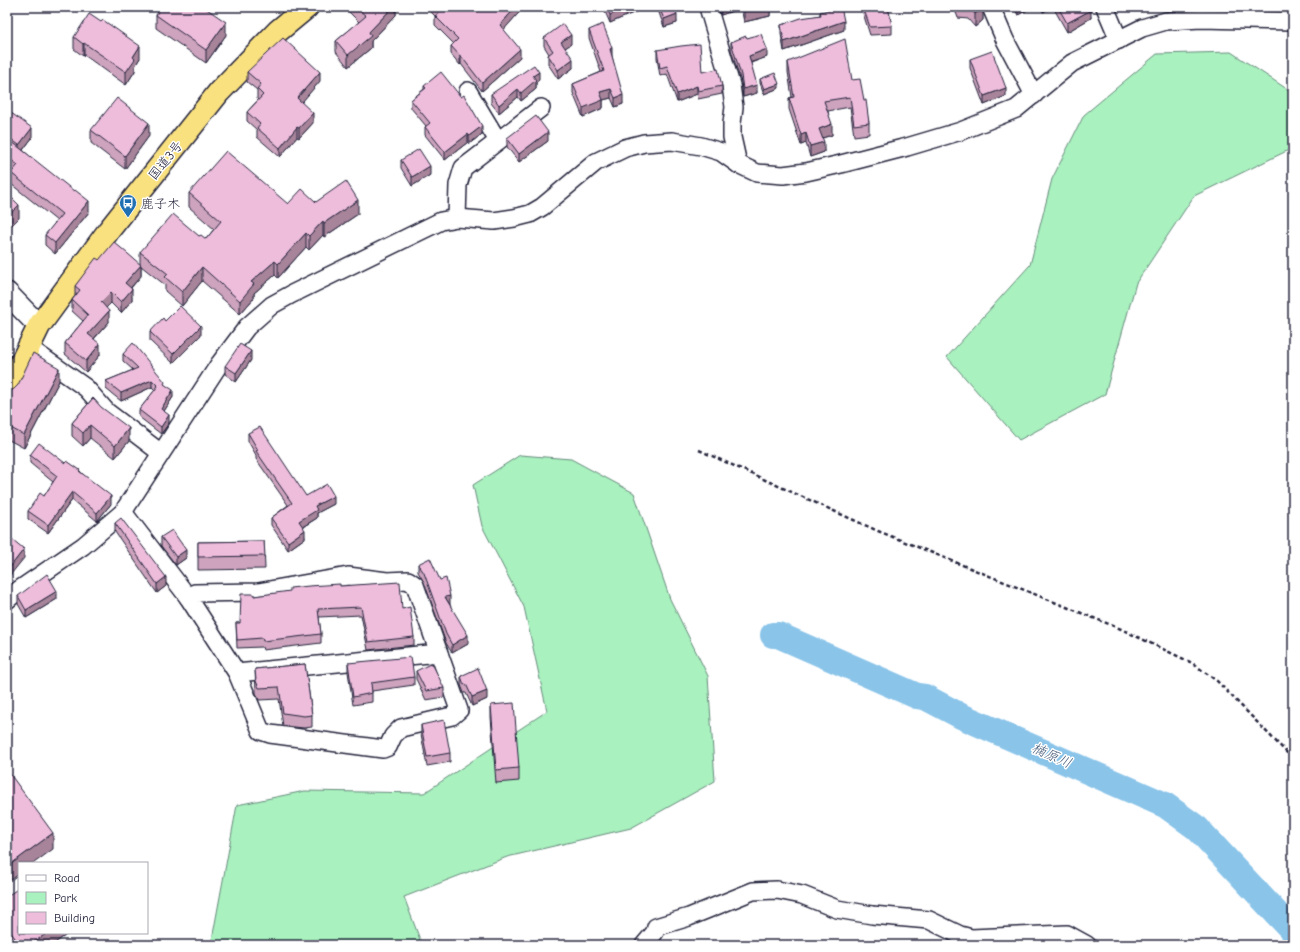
<svg xmlns="http://www.w3.org/2000/svg" width="1300" height="952" font-family="'Comic Neue','Klee One',sans-serif">
	<style>
		.green { fill: #a9f1be; stroke: #668a7c }
		.lines { fill: none; stroke-linecap: round; stroke-linejoin: round }
		.river { stroke: #8ac4e9; stroke-width: 26 }
		.minor-casing { stroke: #22223b; stroke-width: 20 }
		.tertiary-casing { stroke: #22223b; stroke-width: 24 }
		.trunk-casing { stroke: #22223b; stroke-width: 25 }
		.path { stroke: #22223b; stroke-width: 2.5; stroke-dasharray: 4 3; stroke-linecap: butt }
		.minor { stroke: #fff; stroke-width: 17 }
		.tertiary { stroke: #fff; stroke-width: 21 }
		.trunk { stroke: #fae180; stroke-width: 22 }
		.wall { fill: #cda3bd; stroke: #22223b }
		.shaded-wall { fill: #a7849a; stroke: #22223b }
		.building { fill: #eebddc; stroke: #22223b }
		.labels { text-anchor: middle; stroke-width: 3; stroke-linejoin: round; paint-order: stroke }
		.street-label { font-size: 13px; fill: #22223b; stroke: #fff }
		.poi-label { font-size: 13px; fill: #22223b; stroke: #fff; text-anchor: start }
		.water-label { font-size: 14px; font-style: italic; fill: #465b78; stroke: #fff }
	</style>
	<rect width="100%" height="100%" fill="#fff"/>
	<filter id="ink" filterUnits="userSpaceOnUse"><feTurbulence type="fractalNoise" baseFrequency=".025" numOctaves="2"/><feDisplacementMap in="SourceGraphic" scale="8" xChannelSelector="R" yChannelSelector="G"/><feConvolveMatrix kernelMatrix="1 2 1 2 8 2 1 2 1" color-interpolation-filters="sRGB"/></filter>
	<g filter="url(#ink)">
		<g class="green">
			<path d="M1231,52L1293,93V148L1194,196L1136,283L1105,394L1019,440L947,357L1030,265L1052,179L1084,115L1157,54Z"/>
			<path d="M520,455L571,459L634,493L670,599L708,676L715,781L631,828L507,857L404,897L422,945H211L237,805L305,791L424,793L547,711L524,607L482,526L473,485Z"/>
		</g>
		<g class="lines">
			<path class="river" d="M773,635H778L917,696L925,697L961,716L1165,805L1197,828L1293,931"/>
			<defs>
				<g id="minor">
					<path d="M708,7L731,85L734,107L732,123V137L738,164"/>
					<path d="M991,7L1005,40L1034,95"/>
					<path d="M1105,7L1119,40"/>
					<path d="M468,91L498,141"/>
					<path d="M457,218L458,185L463,168L541,108"/>
					<path d="M28,347L86,388L107,412L161,453"/>
					<path d="M123,512L188,597"/>
					<path d="M348,576L387,581L408,580L415,585L459,710L452,716L401,728L393,736L388,747L383,749L270,734L261,731L237,673L188,597L195,593L258,592Z"/>
					<path d="M7,600L20,589L83,546L123,512L220,363L247,327L272,305L292,294L441,221L457,218L494,221L514,218L530,214L542,207L596,162L625,148L644,143L672,141L701,146L721,152L738,164L757,173L783,175L806,172L841,164L907,147L961,131L1016,109L1072,63L1142,28L1166,21L1201,19L1293,21"/>
					<path d="M237,673L439,653"/>
					<path d="M644,945L655,932L656,927L689,917L753,891L777,890L802,895L837,909L872,915L929,920L960,935L971,938L1067,934L1087,945"/>
				</g>
				<path id="tertiary" d="M7,293L39,326"/>
				<path id="trunk" d="M7,392L39,326L109,230L219,92L278,31L307,7"/>
			</defs>
			<use href="#minor" class="minor-casing"/>
			<use href="#tertiary" class="tertiary-casing"/>
			<use href="#trunk" class="trunk-casing"/>
			<path class="path" d="M699,450L878,531L1121,629L1192,663L1217,681L1293,759"/>
			<use href="#minor" class="minor"/>
			<use href="#tertiary" class="tertiary"/>
			<use href="#trunk" class="trunk"/>
		</g>
		<g class="wall">
			<path d="M344,7H396V15L371,41V48L348,67L336,52V41L359,22Z"/>
			<path d="M426,7H524L503,30L520,57L482,91L461,64L460,65L451,54V46L454,44L435,25V16Z"/>
			<path d="M603,7H640V10L610,23Z"/>
			<path d="M657,7H674L677,23L664,27Z"/>
			<path d="M718,7H770V16L744,22L741,8L721,15Z"/>
			<path d="M861,7H888L892,26V34L870,35Z"/>
			<path d="M954,7H982L983,20L975,27L968,19L958,18Z"/>
			<path d="M1013,7H1033L1018,15Z"/>
			<path d="M1041,7H1053L1043,12Z"/>
			<path d="M1053,7H1089L1091,18L1067,32Z"/>
			<path d="M820,12L844,30L784,51L781,34V25L820,15Z"/>
			<path d="M156,15L226,35L206,63L156,28Z"/>
			<path d="M589,30L612,56L623,104L615,107L611,98L603,100V108L583,117L573,93V84L601,72L589,38Z"/>
			<path d="M74,37L140,58L135,66V71L126,85L84,55L83,56L74,49Z"/>
			<path d="M544,38L571,44L565,48L573,68L558,79L548,64V55L549,54L544,46Z"/>
			<path d="M747,38L767,57L751,63L757,93L743,97L741,82L731,50V42Z"/>
			<path d="M657,50L702,72L722,86V94L698,99L697,94L677,102L667,74L660,76L657,58Z"/>
			<path d="M970,59L1006,96L984,105L970,68Z"/>
			<path d="M788,62L852,80L864,100L869,123V134L854,136L850,107L828,111L832,135L822,138L824,152L810,157L806,143L801,145L789,109V98L792,97L788,72Z"/>
			<path d="M247,72L320,81L301,102L313,123L299,138L297,137L280,157L257,137V130L247,121V112L258,100L257,99V90L247,82Z"/>
			<path d="M760,79L779,88L764,94L760,83Z"/>
			<path d="M539,80L536,82V89L521,101L518,97L499,113L491,103V94Z"/>
			<path d="M424,86L482,134L469,144L468,142L445,160L425,135V127L426,126L411,108V100L424,89Z"/>
			<path d="M7,110L32,138L23,150L89,212L55,254L45,245V235L57,221L11,184V173L12,171L7,168V147H8L7,146Z"/>
			<path d="M91,130L149,136L125,169L91,143Z"/>
			<path d="M507,138L548,141L519,162L507,147Z"/>
			<path d="M401,160L430,175L412,186L401,168Z"/>
			<path d="M189,193L288,204L316,202L358,214L324,237L323,235L309,250L306,247L278,278L275,275L254,293V298L240,314L202,281L182,306L165,291V285L141,266V276L131,288L132,300L121,313L111,303L106,308L109,322L94,339L100,355L86,372L65,354V343L83,321L72,311V300L75,296V286L99,260L140,264V252L199,236L206,239L214,229L189,207Z"/>
			<path d="M165,321L201,335L173,363L150,341V332Z"/>
			<path d="M123,354L165,385L173,397L164,411L169,423L161,434L139,417V410L155,390L152,387L121,401L106,389V381L133,370L123,361Z"/>
			<path d="M251,360L236,382L225,374V366Z"/>
			<path d="M59,381L24,448L7,439V394Z"/>
			<path d="M93,398L129,441L115,458L90,438L83,446L72,436V423Z"/>
			<path d="M248,433L306,496L334,504L317,513V518L303,527L305,538L288,550L271,525V518L288,505L256,459V455L248,441Z"/>
			<path d="M30,455L65,463L80,471L111,504L97,521L72,500L48,533L28,519V511L44,496L53,482L30,463Z"/>
			<path d="M115,523L166,586L157,593L115,532Z"/>
			<path d="M161,537L186,558L176,565L161,546Z"/>
			<path d="M264,541L265,569L198,570V542Z"/>
			<path d="M418,564L450,605L468,644L452,653L446,643L424,582L418,572Z"/>
			<path d="M340,586L402,609L414,637V645L368,650L361,615L319,617L321,634V643L263,650L262,647L237,648L236,623H240L254,596Z"/>
			<path d="M18,596L57,599L26,618L18,604Z"/>
			<path d="M348,663L414,677V685L372,691V702L353,705L348,672Z"/>
			<path d="M305,664L312,715V727L304,728L283,726L279,699L259,700L256,693L255,669Z"/>
			<path d="M416,671L444,688V697L426,700L416,679Z"/>
			<path d="M461,676L487,699L472,706L466,693H464L461,685Z"/>
			<path d="M491,705L519,768V781L496,783L491,717Z"/>
			<path d="M421,725L450,753V762L427,766L421,734Z"/>
			<path d="M7,896L19,933H69L52,945H8L7,943Z"/>
		</g>
		<g class="shaded-wall">
			<path d="M393,7H396V15L371,41V48L348,67V55L369,32Z"/>
			<path d="M516,7H524L500,34V25Z"/>
			<path d="M627,7H640V10L610,23V15Z"/>
			<path d="M721,7H741V8L721,15Z"/>
			<path d="M763,7H770V16L744,22V11Z"/>
			<path d="M983,7V20L975,27V14Z"/>
			<path d="M1018,7H1033L1018,15Z"/>
			<path d="M1043,7H1053L1043,12Z"/>
			<path d="M1091,10V18L1067,32V23Z"/>
			<path d="M677,14V23L664,27V19Z"/>
			<path d="M844,21V30L784,51V42Z"/>
			<path d="M226,22V35L206,63V50Z"/>
			<path d="M571,35V44L561,51V42Z"/>
			<path d="M84,43V55L83,56V44Z"/>
			<path d="M140,46V58L135,66V71L126,85V72L133,57Z"/>
			<path d="M612,48V56L610,57V49Z"/>
			<path d="M520,49V57L482,91V83Z"/>
			<path d="M767,49V57L749,63V56Z"/>
			<path d="M460,56H461V64L460,65Z"/>
			<path d="M573,59V68L558,79V70Z"/>
			<path d="M320,72V81L297,108V98Z"/>
			<path d="M539,72V80L536,82V89L521,101V93L533,76Z"/>
			<path d="M779,84V88L764,94V89Z"/>
			<path d="M757,85V93L743,97V89Z"/>
			<path d="M697,86V94L677,102V94Z"/>
			<path d="M1006,88V96L984,105V96Z"/>
			<path d="M518,89V97L499,113V105Z"/>
			<path d="M611,89V98L603,100V108L583,117V108L600,92Z"/>
			<path d="M623,95V104L615,107V98Z"/>
			<path d="M313,113V123L299,138V128Z"/>
			<path d="M149,123V136L125,169V156Z"/>
			<path d="M832,124V135L819,139V129Z"/>
			<path d="M482,126V134L469,144V136Z"/>
			<path d="M297,127V137L280,157V148Z"/>
			<path d="M32,128V138L19,155V145Z"/>
			<path d="M548,132V141L519,162V154Z"/>
			<path d="M806,133V143L801,145V135Z"/>
			<path d="M468,134V142L445,160V152Z"/>
			<path d="M824,142V152L810,157V146Z"/>
			<path d="M430,166V175L412,186V177Z"/>
			<path d="M358,200V214L324,237V223Z"/>
			<path d="M89,201V212L55,254V243Z"/>
			<path d="M19,205V218L7,230V217Z"/>
			<path d="M323,221V235L309,250V236Z"/>
			<path d="M306,233V247L278,278V264Z"/>
			<path d="M275,261V275L254,293V298L240,314V301L251,282Z"/>
			<path d="M141,265V276L125,294V283Z"/>
			<path d="M202,267V281L182,306V292Z"/>
			<path d="M132,289V300L121,313V302Z"/>
			<path d="M111,292V303L101,313V302Z"/>
			<path d="M109,311V322L88,345V334Z"/>
			<path d="M201,326V335L173,363V354Z"/>
			<path d="M100,344V355L86,372V361Z"/>
			<path d="M251,351V360L236,382V373Z"/>
			<path d="M59,368V381L24,448V435Z"/>
			<path d="M152,380V387L121,401V393Z"/>
			<path d="M173,390V397L161,416V409Z"/>
			<path d="M169,415V423L161,434V427Z"/>
			<path d="M90,425V438L83,446V433Z"/>
			<path d="M129,428V441L115,458V446Z"/>
			<path d="M72,492V500L48,533V525Z"/>
			<path d="M111,496V504L97,521V513Z"/>
			<path d="M334,496V504L317,513V518L299,529V521L315,506Z"/>
			<path d="M305,530V538L288,550V542Z"/>
			<path d="M24,549V558L7,579V571Z"/>
			<path d="M186,550V558L176,565V557Z"/>
			<path d="M166,577V586L157,593V584Z"/>
			<path d="M57,591V599L26,618V610Z"/>
			<path d="M450,596V605L445,597Z"/>
			<path d="M468,635V644L452,653V645Z"/>
			<path d="M487,691V699L472,706V697Z"/>
			<path d="M53,833V849L34,863H19V874L7,883V867Z"/>
			<path d="M47,933H69L52,945H30Z"/>
		</g>
		<g class="building">
			<path d="M161,7H204L226,22L206,50L156,15Z"/>
			<path d="M356,7H393L369,32L371,36L348,55L336,41L366,16Z"/>
			<path d="M435,7H516L500,25L520,49L482,83L461,56H460L451,46L458,39L435,16L440,12Z"/>
			<path d="M606,7H627L610,15Z"/>
			<path d="M659,7H674L677,14L664,19Z"/>
			<path d="M743,7H763L744,11Z"/>
			<path d="M841,7L844,21L784,42L781,25L801,18L821,15L820,12Z"/>
			<path d="M863,7H888L892,26L870,27Z"/>
			<path d="M969,7H983L975,14Z"/>
			<path d="M1058,7H1089L1091,10L1067,23Z"/>
			<path d="M89,14L101,22L103,20L140,46L133,57L135,59L126,72L84,43L83,44L74,37Z"/>
			<path d="M563,24L571,35L561,42L573,59L558,70L548,55L553,51L544,38Z"/>
			<path d="M603,24L612,48L610,49L623,95L615,98L611,89L600,92L603,100L583,108L573,84L604,71L589,30Z"/>
			<path d="M761,34L767,49L749,56L757,85L743,89L741,75L731,42L746,36L747,38Z"/>
			<path d="M283,38L320,72L297,98L313,113L299,128L297,127L280,148L257,128L260,124L247,112L263,95L257,89L261,84L247,72Z"/>
			<path d="M845,39L852,80L860,79L864,100H866L869,123L854,125L850,97L824,101L832,124L819,129L824,142L810,146L806,133L801,135L789,98L794,97L788,62Z"/>
			<path d="M700,44L702,72L718,69L722,86L698,91L697,86L677,94L667,66L660,68L657,50L681,46Z"/>
			<path d="M992,51L1006,88L984,96L970,59Z"/>
			<path d="M534,65L539,72L533,76L536,80L521,93L518,89L499,105L491,94Z"/>
			<path d="M441,72L461,97L464,95L482,126L469,136L468,134L445,152L425,127L430,123L411,100L426,88L424,86Z"/>
			<path d="M775,73L779,84L764,89L760,79Z"/>
			<path d="M117,98L149,123L125,156L91,130Z"/>
			<path d="M7,110L32,128L19,145L7,136Z"/>
			<path d="M536,116L548,132L519,154L507,138Z"/>
			<path d="M11,141L74,191L75,190L89,201L55,243L45,235L62,214L11,173L18,165L7,157V147Z"/>
			<path d="M419,149L430,166L412,177L401,160Z"/>
			<path d="M226,151L288,204L302,189L316,202L346,181L358,200L324,223L323,221L309,236L306,233L278,264L275,261L251,282L254,284L240,301L202,267L182,292L165,277L168,274L140,252L173,214L199,236L201,235L206,239L221,221L189,193Z"/>
			<path d="M7,193L19,205L7,217Z"/>
			<path d="M114,242L141,265L125,283L132,289L121,302L111,292L101,302L109,311L88,334L100,344L86,361L65,343L88,315L72,300L80,290L75,286L96,258L99,260Z"/>
			<path d="M180,306L201,326L173,354L150,332L163,318L165,321Z"/>
			<path d="M133,343L165,382L164,384L173,390L161,409L169,415L161,427L139,410L158,386L152,380L121,393L106,381L138,368L123,354Z"/>
			<path d="M240,344L251,351L236,373L225,366Z"/>
			<path d="M33,353L59,368L24,435L7,426V394L8,392L14,389L18,385Z"/>
			<path d="M93,398L101,407L129,428L115,446L90,425L83,433L72,423Z"/>
			<path d="M260,427L306,496L327,484L334,496L315,506L317,510L299,521L305,530L288,542L271,518L292,503L256,451L258,450L248,433Z"/>
			<path d="M39,443L65,463L67,461L80,470L79,471L111,496L97,513L72,492L48,525L28,511L40,493L44,496L57,476L30,455Z"/>
			<path d="M121,518L166,577L157,584L115,523Z"/>
			<path d="M172,530L186,550L176,557L161,537Z"/>
			<path d="M7,535L24,549L7,571Z"/>
			<path d="M264,541L265,556L198,557V542Z"/>
			<path d="M430,558L440,580L446,578L450,596L445,597L468,635L452,645L446,634L424,573L418,564Z"/>
			<path d="M47,574L57,591L26,610L18,596Z"/>
			<path d="M400,582L402,609L410,607L414,637L368,642L361,607L318,609L321,634L263,641L262,638L237,640L236,623H240L241,594H254V596L290,591V588L309,586L340,584V586Z"/>
			<path d="M411,657L414,677L371,683L372,693L353,697L348,663Z"/>
			<path d="M432,663L444,688L426,691L416,671Z"/>
			<path d="M305,664L312,715L304,716L283,713L279,687L259,688L256,681L255,669Z"/>
			<path d="M478,668L487,691L472,697L466,684L464,685L461,676Z"/>
			<path d="M514,703L519,768L496,770L491,705Z"/>
			<path d="M444,720L450,753L427,757L421,725Z"/>
			<path d="M7,770L53,833L7,867V804L8,803L7,801Z"/>
			<path d="M19,888V933H47L30,945H20L7,927V896Z"/>
		</g>
	</g>
	<defs>
		<symbol id="bus-pin" viewBox="-11 -11 22 30"><path d="M0 17L-7.5 6A9.5 9.5 0 1 1 7.5 6Z" fill="#1f6fb2" stroke="#fff"/><path d="M-5-6H5V4H4V6H2V4H-2V6H-4V4H-5ZM-3.5-4V0h7V-4ZM-3.5 1.2v1.5H-2V1.2ZM2 1.2v1.5H3.5V1.2Z" fill="#fff"/></symbol>
	</defs>
	<g fill-rule="evenodd">
		<use href="#bus-pin" x="118" y="193" width="20" height="27"/>
	</g>
	<g class="labels">
		<g class="street-label">
			<text transform="translate(165 160) rotate(-51)" y="5">国道3号</text>
		</g>
		<g class="poi-label">
			<text x="141" y="208">鹿子木</text>
		</g>
		<g class="water-label">
			<text transform="translate(1052 755) rotate(24)" y="5">楠原川</text>
		</g>
	</g>
	<rect width="1300" height="952" fill="none" stroke="#fff" stroke-width="24"/>
	<rect x="12" y="12" width="1276" height="928" fill="none" stroke="#22223b" stroke-width="1.5" filter="url(#ink)"/>
	<rect x="18" y="862" width="130" height="72" fill="#ffffff" stroke="#a7a7b1"/>
	<rect x="26" y="875" width="20" height="6" fill="#ffffff" stroke="#a7a7b1"/>
	<text x="54" y="882" font-size="12" fill="#22223b">Road</text>
	<rect x="26" y="892" width="20" height="12" fill="#a9f1be" stroke="#a7a7b1"/>
	<text x="54" y="902" font-size="12" fill="#22223b">Park</text>
	<rect x="26" y="912" width="20" height="12" fill="#eebddc" stroke="#a7a7b1"/>
	<text x="54" y="922" font-size="12" fill="#22223b">Building</text>
</svg>
